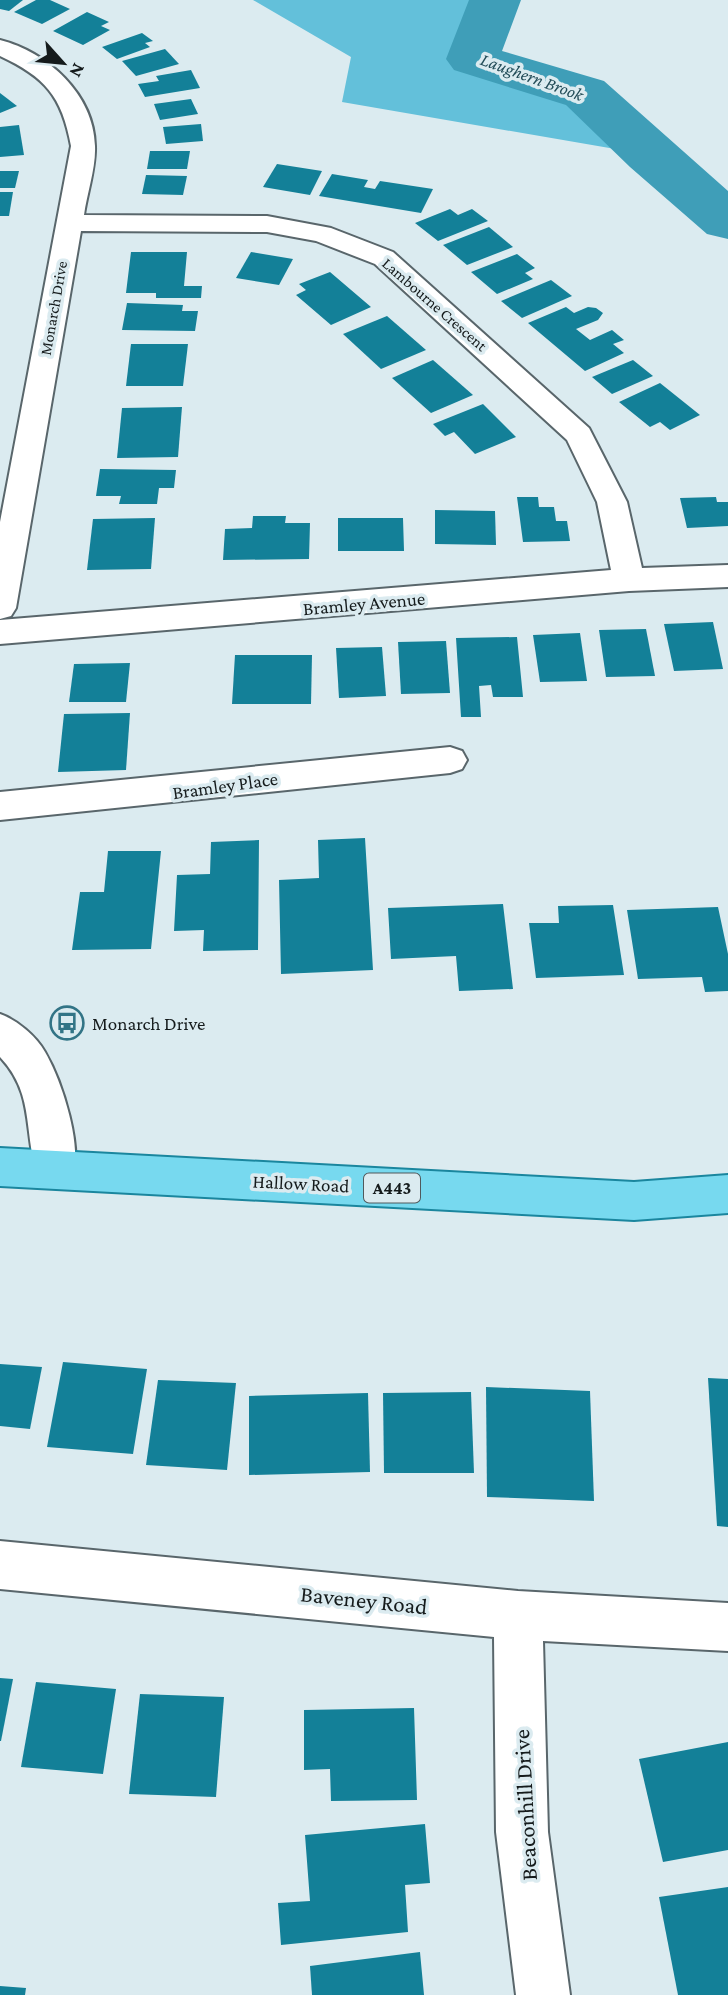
<svg xmlns="http://www.w3.org/2000/svg" width="728" height="1995" font-family="'Crimson Pro',serif">
	<style>
		.forest { fill: #63c0da }
		.lines { fill: none; stroke-linecap: round; stroke-linejoin: round }
		.river { fill: #3f9eb8; fill-rule: evenodd }
		.building { fill: #138098 }
		.street-casing { stroke: #59666b; stroke-width: 4 }
		.primary-casing { stroke: #1a869e; stroke-width: 4 }
		.street { fill: #fff; fill-rule: evenodd }
		.primary { fill: #77d9ef; fill-rule: evenodd }
		.labels { text-anchor: middle; stroke-width: 7; stroke-linejoin: round; paint-order: stroke }
		.far-street-label { font-size: 16px; fill: #151b1c; stroke: #dbebf0 }
		.far-water-label { font-size: 18px; font-style: italic; fill: #224c58; stroke: #dbebf0 }
		.shield { fill: #dbebf0; stroke: #50595c; stroke-width: 2 }
		.shield-label { font-size: 18px; font-weight: bold; fill: #151b1c }
		.street-label { font-size: 19px; fill: #151b1c; stroke: #dbebf0 }
		.poi-label { font-size: 19px; fill: #151b1c; stroke: #dbebf0; text-anchor: start }
		.near-street-label { font-size: 23px; fill: #151b1c; stroke: #dbebf0 }
	</style>
	<rect width="100%" height="100%" fill="#dbebf0"/>
	<path class="forest" d="M253,0H495L473,59L585,93L650,155L342,102L351,57Z"/>
	<g class="lines">
		<path class="river" d="M469,0H521L502,51L604,81L728,191V239L707,234L630,167L566,105L454,70L446,59Z"/>
	</g>
	<g class="building">
		<path d="M0,0H23L9,11L0,9Z"/>
		<path d="M36,0H50L70,9L42,24L14,12Z"/>
		<path d="M87,12L109,22L101,26L110,30L83,45L53,31Z"/>
		<path d="M142,33L153,41L145,43L150,47L117,59L102,47Z"/>
		<path d="M165,49L179,64L136,76L122,61Z"/>
		<path d="M191,70L200,88L145,97L138,84L159,81L156,76Z"/>
		<path d="M0,93L17,106L0,113Z"/>
		<path d="M191,99L198,114L160,120L154,104Z"/>
		<path d="M201,124L203,141L166,144L163,127Z"/>
		<path d="M19,125L24,155L0,157V127Z"/>
		<path d="M150,151H190L187,169H147Z"/>
		<path d="M277,164L322,171L310,195L263,187Z"/>
		<path d="M0,171H19L15,188H0Z"/>
		<path d="M332,174L368,180L364,187L375,189L380,181L433,189L421,213L319,196Z"/>
		<path d="M146,175L187,176L183,195L142,194Z"/>
		<path d="M0,192H13L9,216H0Z"/>
		<path d="M450,209L458,215L472,209L488,221L438,241L415,223Z"/>
		<path d="M489,227L513,247L467,265L443,245Z"/>
		<path d="M131,252H187L184,286H202L201,298H156V293H126Z"/>
		<path d="M251,252L293,259L279,285L236,278Z"/>
		<path d="M517,254L535,268L525,273L533,279L497,294L471,272Z"/>
		<path d="M330,272L371,307L331,325L296,295L306,290L299,284Z"/>
		<path d="M551,280L572,296L522,318L501,301Z"/>
		<path d="M127,303L183,305L182,311H198L195,331L122,330Z"/>
		<path d="M566,307L574,313L588,307L596,308L603,313L598,320L576,329L590,340L612,330L624,340L613,344L624,353L585,371L528,323Z"/>
		<path d="M387,316L426,350L381,369L343,334Z"/>
		<path d="M131,344H188L183,386H126Z"/>
		<path d="M433,360L473,395L431,413L392,378Z"/>
		<path d="M633,360L653,376L612,394L592,377Z"/>
		<path d="M660,383L700,415L670,430L660,422L650,427L619,402Z"/>
		<path d="M483,404L516,437L475,454L454,432L445,436L433,424Z"/>
		<path d="M182,407L178,457L117,458L122,408Z"/>
		<path d="M100,469L176,470L174,488H159L157,504H119L121,496H96Z"/>
		<path d="M517,497H538L539,507H554L556,521H567L570,541L523,542Z"/>
		<path d="M716,497L717,502H728V526L687,528L680,498Z"/>
		<path d="M435,510L495,511L496,545L435,544Z"/>
		<path d="M253,516H286L285,523H310L309,559L223,560L225,529L252,528Z"/>
		<path d="M155,518L151,569L87,570L93,519Z"/>
		<path d="M338,518H403L404,551H338Z"/>
		<path d="M713,622L723,669L674,671L664,624Z"/>
		<path d="M646,629L655,676L606,677L599,630Z"/>
		<path d="M580,633L587,681L540,682L533,635Z"/>
		<path d="M517,637L523,697H493L491,685L479,686L481,717H461L456,638Z"/>
		<path d="M446,641L450,693L401,694L398,642Z"/>
		<path d="M382,647L386,696L339,698L336,648Z"/>
		<path d="M235,655H312L311,704H232Z"/>
		<path d="M130,663L126,702H69L74,664Z"/>
		<path d="M130,713L126,770L58,772L64,714Z"/>
		<path d="M365,838L373,970L281,974L279,880L319,878L318,840Z"/>
		<path d="M259,840L258,950L203,951L204,930L174,931L177,875L210,874L211,842Z"/>
		<path d="M108,851H161L151,949L72,950L80,892H104Z"/>
		<path d="M503,904L513,989L459,991L456,956L391,959L388,908Z"/>
		<path d="M613,905L624,975L536,978L529,923H559L558,906Z"/>
		<path d="M718,907L728,954V991L705,992L702,977L638,979L627,910Z"/>
		<path d="M63,1362L147,1369L133,1454L47,1447Z"/>
		<path d="M0,1364L42,1367L30,1429L0,1426Z"/>
		<path d="M708,1378L728,1379V1527L717,1526Z"/>
		<path d="M158,1380L236,1383L227,1470L146,1465Z"/>
		<path d="M486,1387L590,1391L594,1501L487,1497Z"/>
		<path d="M471,1392L474,1473H384L383,1393Z"/>
		<path d="M368,1393L370,1472L249,1475V1396Z"/>
		<path d="M0,1678L13,1679L1,1741H0Z"/>
		<path d="M36,1682L116,1689L103,1774L21,1767Z"/>
		<path d="M140,1694L224,1697L216,1797L129,1794Z"/>
		<path d="M414,1708L417,1800L331,1801L330,1769L304,1770V1710Z"/>
		<path d="M728,1742V1850L663,1862L639,1759Z"/>
		<path d="M425,1824L430,1883L405,1885L408,1932L281,1945L278,1903L310,1901L305,1835Z"/>
		<path d="M728,1887V1995H678L659,1897Z"/>
		<path d="M420,1952L424,1995H312L310,1966Z"/>
		<path d="M0,1986L26,1988L25,1995H0Z"/>
	</g>
	<g class="lines">
		<defs>
			<g id="street">
				<path d="M0,40C47,52 94,94 95,146C96,168 87,193 84,215L267,216L331,228L393,252L589,428L627,502L642,568L728,565V587L629,591L0,644V620L611,570L597,502L567,440L375,264L316,241L267,232L81,231L16,608L11,616L0,619V522L71,146C62,96 45,77 0,56Z"/>
				<path d="M450,747L462,751L467,760L462,769L450,773L0,820V792Z"/>
				<path d="M0,1014C17,1020 36,1036 45,1052C62,1081 85,1151 71,1182L56,1188L41,1182C21,1139 38,1097 0,1057Z"/>
				<path d="M0,1541L518,1591L728,1603V1651L543,1641L548,1832L570,1995H516L496,1832L494,1637L0,1589Z"/>
			</g>
			<path id="primary" d="M0,1148L634,1182L728,1175V1213L634,1220L0,1186Z"/>
		</defs>
		<use href="#street" class="street-casing"/>
		<use href="#primary" class="primary-casing"/>
		<use href="#street" class="street"/>
		<use href="#primary" class="primary"/>
	</g>
	<defs>
		<symbol id="bus-ring" viewBox="-11 -11 22 22"><circle r="9.5" fill="#dbebf0" stroke="#327486" stroke-width="1.5"/><path d="M-5-6H5V4H4V6H2V4H-2V6H-4V4H-5ZM-3.5-4V0h7V-4ZM-3.5 1.2v1.5H-2V1.2ZM2 1.2v1.5H3.5V1.2Z" fill="#327486"/></symbol>
	</defs>
	<g fill-rule="evenodd">
		<use href="#bus-ring" x="48" y="1004" width="38" height="38"/>
	</g>
	<g class="labels">
		<g class="far-street-label">
			<text transform="translate(435 304) rotate(41)" y="6">Lambourne Crescent</text>
			<text transform="translate(53 308) rotate(-80)" y="6">Monarch Drive</text>
		</g>
		<g class="far-water-label">
			<text transform="translate(532 77) rotate(20)" y="6">Laughern Brook</text>
		</g>
		<rect class="shield" x="364" y="1173.5" width="56" height="29" rx="5"/>
		<g class="shield-label">
			<text x="392" y="1194">A443</text>
		</g>
		<g class="street-label">
			<text transform="translate(364 603) rotate(-5)" y="7">Bramley Avenue</text>
			<text transform="translate(225 785) rotate(-8)" y="7">Bramley Place</text>
			<text transform="translate(301 1183) rotate(3)" y="7">Hallow Road</text>
		</g>
		<g class="poi-label">
			<text x="92" y="1030">Monarch Drive</text>
		</g>
		<g class="near-street-label">
			<text transform="translate(364 1600) rotate(6)" y="8">Baveney Road</text>
			<text transform="translate(525 1805) rotate(-93)" y="8">Beaconhill Drive</text>
		</g>
	</g>
	<g transform="translate(63 63) rotate(117)" stroke="#dbebf0" stroke-width="5" paint-order="stroke">
	<path d="M0-5L12 26L0 18L-12 26Z" fill="#151b1c"/>
	<text y="-10" font-size="19" font-weight="bold" text-anchor="middle" fill="#151b1c">N</text>
	</g>
</svg>
